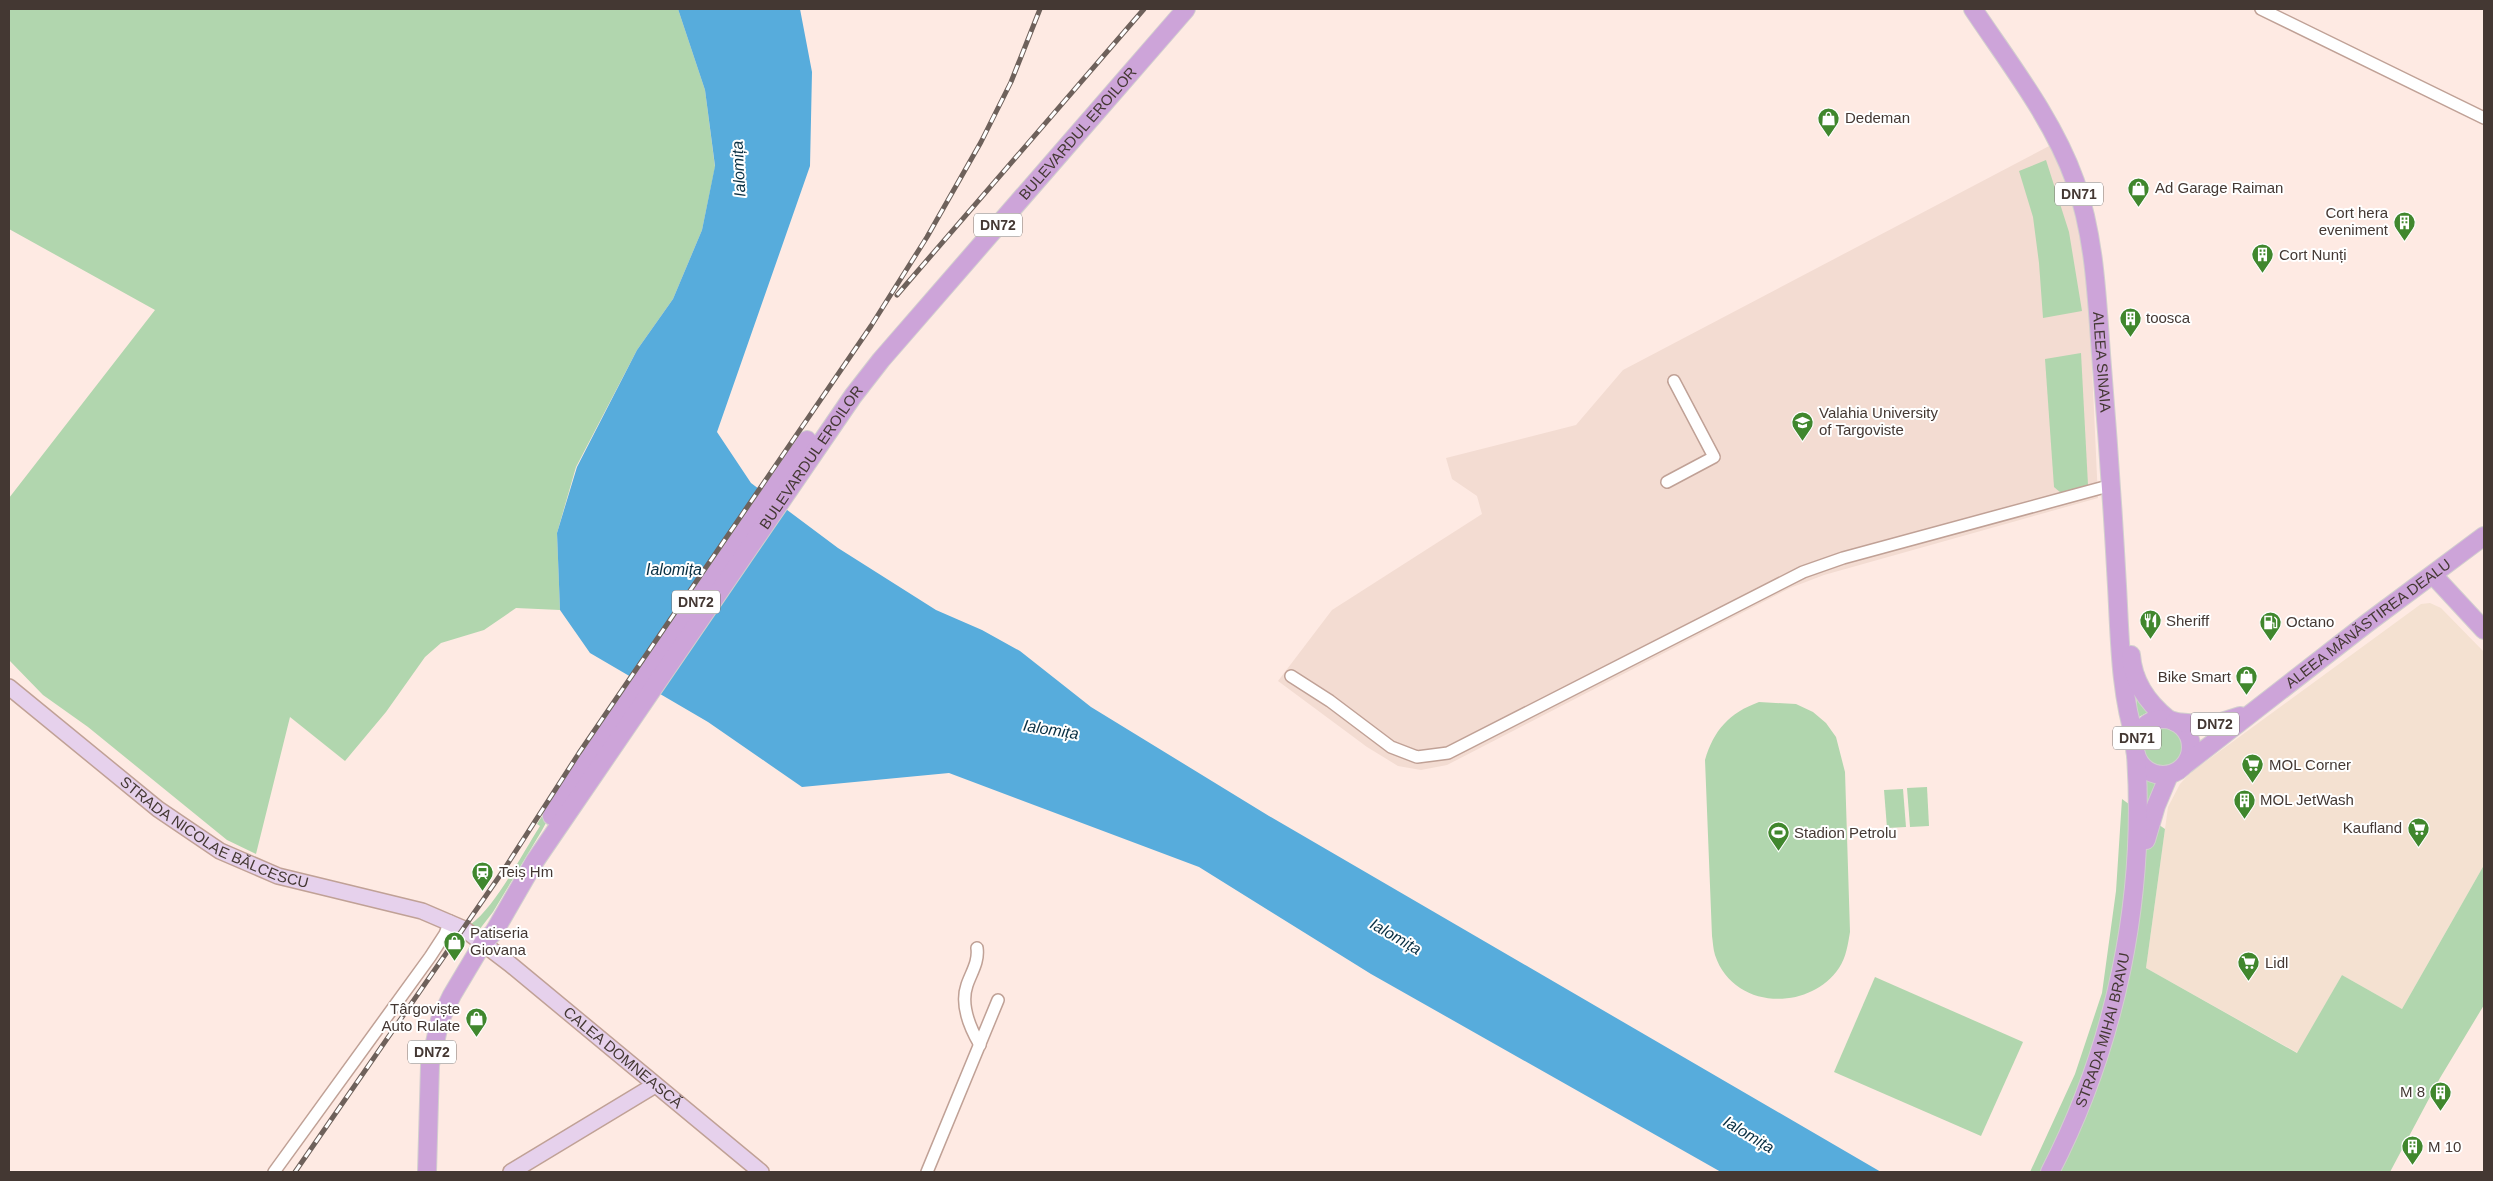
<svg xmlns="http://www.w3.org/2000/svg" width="2493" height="1181" font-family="Helvetica,sans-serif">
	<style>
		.commercial { fill: #f4e1d1 }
		.education { fill: #f3dcd2 }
		.green { fill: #b1d6ae }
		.water { fill: #57acdc }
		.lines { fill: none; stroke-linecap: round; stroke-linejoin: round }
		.street-casing { stroke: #c0a196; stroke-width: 14 }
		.secondary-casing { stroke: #c0a196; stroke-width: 18 }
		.primary-casing { stroke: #d2cfce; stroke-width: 20 }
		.street { stroke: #fff; stroke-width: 11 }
		.secondary { stroke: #e6d1ec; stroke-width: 15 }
		.primary { stroke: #cda4d9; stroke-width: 18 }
		.rail-casing { stroke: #6e615b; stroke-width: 5 }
		.rail { stroke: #fff; stroke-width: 3; stroke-dasharray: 9; stroke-linecap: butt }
		.labels { text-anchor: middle; stroke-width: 4; stroke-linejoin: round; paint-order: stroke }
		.shield { fill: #fff; stroke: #7c7470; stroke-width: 1 }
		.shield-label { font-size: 14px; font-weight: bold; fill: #443833 }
		.poi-label { font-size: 15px; fill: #443833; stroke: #fff; text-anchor: start }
		.street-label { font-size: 15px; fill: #443833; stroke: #fff }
		.water-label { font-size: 16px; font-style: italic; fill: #082f43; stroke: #fff }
	</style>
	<rect width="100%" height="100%" fill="#feeae3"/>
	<path class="commercial" d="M2430,603L2441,608L2484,652V865L2402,1009L2342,975L2298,1053L2146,968L2168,807L2180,784L2190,773L2421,604Z"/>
	<path class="education" d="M2051,145L2073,200L2083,248L2089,302L2098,498L1824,575L1790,588L1447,765L1421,770L1398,766L1367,747L1278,681L1332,610L1482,514L1477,496L1452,479L1446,458L1576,425L1623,370Z"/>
	<g class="green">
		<path d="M9,9H678L705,90L715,167L702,230L673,299L637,350L576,467L557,533L560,610L516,608L484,630L441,643L425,657L386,712L345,761L290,717L256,854L227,840L88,727L43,695L9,660V498L155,310L9,229Z"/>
		<path d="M2046,160L2069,232L2082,311L2043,318L2039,263L2033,217L2019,171Z"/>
		<path d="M2081,353L2088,485L2061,493L2054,487L2045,359Z"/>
		<path d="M2136,685L2152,710L2137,718Z"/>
		<path d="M1759,702L1796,704L1813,712L1826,723L1836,737L1845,772L1850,932C1848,944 1846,958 1839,968C1809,1012 1733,1010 1715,955C1713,949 1713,942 1712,936L1705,760C1714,730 1729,713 1759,702Z"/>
		<circle cx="2164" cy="747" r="21"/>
		<path d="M577,762L573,774L541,832L493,912L479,930L470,925C496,906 522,854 540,826L537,824Z"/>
		<path d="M2143,779L2157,784L2149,818L2165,829L2146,968L2297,1053L2342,975L2402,1009L2484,865V1005L2440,1078L2390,1172H2030L2075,1074L2102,993L2116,891L2122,799L2141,813Z"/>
		<path d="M1927,787L1929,826L1910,827L1907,788Z"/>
		<path d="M1903,789L1906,827L1887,828L1884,790Z"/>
		<path d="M1875,977L2023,1042L1981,1136L1834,1072Z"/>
	</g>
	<path class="water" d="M678,9H800L812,72L810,166L717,432L751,483L838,548L936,610L982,630L1020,651L1091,707L1269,816L1881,1172H1721L1371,974L1199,867L949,773L802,787L708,722L590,653L560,610L557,533L577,467L637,350L673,299L702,230L715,166L705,90Z"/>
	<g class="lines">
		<defs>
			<g id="street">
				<path d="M2261,9L2484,118"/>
				<path d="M1667,482L1714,457L1674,381"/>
				<path d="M1291,676L1330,701L1391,747L1417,757L1448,753L1803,572L1843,558L2112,485"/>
				<path d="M977,948C979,962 971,973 967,985C960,1005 970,1028 980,1045"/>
				<path d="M274,1172L430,957L445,934L450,921"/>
				<path d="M927,1172L998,1000"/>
			</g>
			<g id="secondary">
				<path id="s1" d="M9,687L158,809L220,851L278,876L422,911L464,929L510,964L761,1172"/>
				<path d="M511,1172L655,1085"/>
			</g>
			<g id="primary">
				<path id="s2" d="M1973,9C2009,63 2053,119 2075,181C2096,240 2097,305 2102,367C2108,440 2113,513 2117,586C2120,639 2120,692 2136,742"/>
				<path d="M2433,575L2484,630"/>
				<path d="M2131,655C2133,682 2148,703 2168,719"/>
				<circle cx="2163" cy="747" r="28"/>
				<path d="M2175,722L2212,725L2240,716"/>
				<path id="s3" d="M2186,764L2366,624L2484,536"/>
				<path d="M552,816L584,766L807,440"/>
				<path d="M2146,840L2156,806L2169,775"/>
				<path id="s4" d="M427,1172L430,1065L440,1020L452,995L483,943L494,932L535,861L853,396L881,360L1186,9"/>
				<path id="s5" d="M2050,1172C2116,1044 2146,898 2136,755"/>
			</g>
		</defs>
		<use href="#street" class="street-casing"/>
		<use href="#secondary" class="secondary-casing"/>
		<use href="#primary" class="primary-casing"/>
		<use href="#street" class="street"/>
		<use href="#secondary" class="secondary"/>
		<use href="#primary" class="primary"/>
		<defs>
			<g id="rail">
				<path d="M897,295L1144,9"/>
				<path d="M295,1172L503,871L579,753L871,326L927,237L981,142L1011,82L1040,9"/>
			</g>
		</defs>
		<use href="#rail" class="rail-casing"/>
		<use href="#rail" class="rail"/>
	</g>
	<defs>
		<symbol id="shop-pin" viewBox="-11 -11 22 30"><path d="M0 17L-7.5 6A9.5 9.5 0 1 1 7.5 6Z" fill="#40872d" stroke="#fff"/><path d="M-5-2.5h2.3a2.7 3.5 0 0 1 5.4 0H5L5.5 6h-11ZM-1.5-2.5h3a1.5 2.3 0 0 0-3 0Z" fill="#fff"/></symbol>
		<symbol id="building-pin" viewBox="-11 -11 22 30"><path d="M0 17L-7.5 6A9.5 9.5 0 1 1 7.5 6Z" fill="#40872d" stroke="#fff"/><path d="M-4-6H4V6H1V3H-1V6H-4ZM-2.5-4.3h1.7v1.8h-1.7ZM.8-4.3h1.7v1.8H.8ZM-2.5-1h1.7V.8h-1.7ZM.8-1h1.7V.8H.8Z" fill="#fff"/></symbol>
		<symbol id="university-pin" viewBox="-11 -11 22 30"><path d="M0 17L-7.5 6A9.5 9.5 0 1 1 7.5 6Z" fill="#40872d" stroke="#fff"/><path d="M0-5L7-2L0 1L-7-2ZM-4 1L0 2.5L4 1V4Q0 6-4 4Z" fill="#fff"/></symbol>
		<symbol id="restaurant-pin" viewBox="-11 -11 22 30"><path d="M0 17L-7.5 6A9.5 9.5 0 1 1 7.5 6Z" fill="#40872d" stroke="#fff"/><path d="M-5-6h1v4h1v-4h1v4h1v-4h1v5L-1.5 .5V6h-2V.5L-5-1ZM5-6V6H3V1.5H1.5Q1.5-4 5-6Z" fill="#fff"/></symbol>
		<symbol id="fuel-pin" viewBox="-11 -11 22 30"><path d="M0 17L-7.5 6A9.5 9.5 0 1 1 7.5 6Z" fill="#40872d" stroke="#fff"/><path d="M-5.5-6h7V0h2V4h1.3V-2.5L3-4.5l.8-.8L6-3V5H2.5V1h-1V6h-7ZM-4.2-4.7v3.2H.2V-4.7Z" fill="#fff"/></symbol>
		<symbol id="supermarket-pin" viewBox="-11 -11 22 30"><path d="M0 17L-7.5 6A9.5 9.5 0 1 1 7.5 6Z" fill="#40872d" stroke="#fff"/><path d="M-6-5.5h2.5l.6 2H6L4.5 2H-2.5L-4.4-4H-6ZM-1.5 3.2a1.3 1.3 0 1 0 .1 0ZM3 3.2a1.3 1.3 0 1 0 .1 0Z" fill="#fff"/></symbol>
		<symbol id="stadium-pin" viewBox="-11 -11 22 30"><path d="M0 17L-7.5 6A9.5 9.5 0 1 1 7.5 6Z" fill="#40872d" stroke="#fff"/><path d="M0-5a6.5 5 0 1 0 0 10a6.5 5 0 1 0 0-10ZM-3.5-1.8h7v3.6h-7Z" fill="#fff"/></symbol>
		<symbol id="station-pin" viewBox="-11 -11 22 30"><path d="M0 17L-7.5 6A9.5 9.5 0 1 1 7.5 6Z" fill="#40872d" stroke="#fff"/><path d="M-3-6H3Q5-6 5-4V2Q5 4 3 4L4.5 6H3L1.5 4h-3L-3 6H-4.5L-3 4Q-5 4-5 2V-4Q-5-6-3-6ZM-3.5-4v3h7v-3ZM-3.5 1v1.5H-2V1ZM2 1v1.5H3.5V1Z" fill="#fff"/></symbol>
	</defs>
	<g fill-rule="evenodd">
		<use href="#shop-pin" x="1816" y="106" width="25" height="34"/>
		<use href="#shop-pin" x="2126" y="176" width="25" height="34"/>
		<use href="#building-pin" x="2392" y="210" width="25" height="34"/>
		<use href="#building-pin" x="2250" y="242" width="25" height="34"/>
		<use href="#building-pin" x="2118" y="306" width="25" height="34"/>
		<use href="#university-pin" x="1790" y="410" width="25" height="34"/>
		<use href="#restaurant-pin" x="2138" y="608" width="25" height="34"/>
		<use href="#fuel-pin" x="2258" y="610" width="25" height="34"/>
		<use href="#shop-pin" x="2234" y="664" width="25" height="34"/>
		<use href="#supermarket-pin" x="2240" y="752" width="25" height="34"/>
		<use href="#building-pin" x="2232" y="788" width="25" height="34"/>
		<use href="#supermarket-pin" x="2406" y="816" width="25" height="34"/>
		<use href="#stadium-pin" x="1766" y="820" width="25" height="34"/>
		<use href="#station-pin" x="470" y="860" width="25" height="34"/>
		<use href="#shop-pin" x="442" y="930" width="25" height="34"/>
		<use href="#supermarket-pin" x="2236" y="950" width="25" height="34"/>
		<use href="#shop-pin" x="464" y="1006" width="25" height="34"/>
		<use href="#building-pin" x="2428" y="1080" width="25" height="34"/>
		<use href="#building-pin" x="2400" y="1134" width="25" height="34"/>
	</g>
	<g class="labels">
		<g class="shield">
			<rect x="2055" y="182.5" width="48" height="23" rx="4"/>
			<rect x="974" y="213.5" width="48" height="23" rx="4"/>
			<rect x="672" y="590.5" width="48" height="23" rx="4"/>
			<rect x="2191" y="712.5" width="48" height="23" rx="4"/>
			<rect x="2113" y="726.5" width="48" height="23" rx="4"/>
			<rect x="408" y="1040.5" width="48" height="23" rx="4"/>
		</g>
		<g class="shield-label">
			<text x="2079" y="199">DN71</text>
			<text x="998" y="230">DN72</text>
			<text x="696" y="607">DN72</text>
			<text x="2215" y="729">DN72</text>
			<text x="2137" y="743">DN71</text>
			<text x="432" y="1057">DN72</text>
		</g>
		<g class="poi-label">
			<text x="1845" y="123">Dedeman</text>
			<text x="2155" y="193">Ad Garage Raiman</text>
			<text x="2388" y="218" text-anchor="end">Cort hera<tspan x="2388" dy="17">eveniment</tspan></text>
			<text x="2279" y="260">Cort Nunți</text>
			<text x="2146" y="323">toosca</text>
			<text x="1819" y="418">Valahia University<tspan x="1819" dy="17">of Targoviste</tspan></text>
			<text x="2166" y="626">Sheriff</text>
			<text x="2286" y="627">Octano</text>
			<text x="2231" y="682" text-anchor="end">Bike Smart</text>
			<text x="2269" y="770">MOL Corner</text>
			<text x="2260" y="805">MOL JetWash</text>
			<text x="2402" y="833" text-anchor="end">Kaufland</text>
			<text x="1794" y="838">Stadion Petrolu</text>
			<text x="499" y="877">Teiș Hm</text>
			<text x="470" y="938">Patiseria<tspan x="470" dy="17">Giovana</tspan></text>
			<text x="2265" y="968">Lidl</text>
			<text x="460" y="1014" text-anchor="end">Târgoviște<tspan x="460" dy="17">Auto Rulate</tspan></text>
			<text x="2425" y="1097" text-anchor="end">M 8</text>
			<text x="2428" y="1152">M 10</text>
		</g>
		<g class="street-label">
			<text dy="5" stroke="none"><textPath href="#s4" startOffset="1248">BULEVARDUL EROILOR</textPath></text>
			<text dy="5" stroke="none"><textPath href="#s2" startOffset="384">ALEEA SINAIA</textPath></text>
			<text dy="5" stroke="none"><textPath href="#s4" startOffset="828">BULEVARDUL EROILOR</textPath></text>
			<text dy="5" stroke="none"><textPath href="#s3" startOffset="230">ALEEA MĂNĂSTIREA DEALU</textPath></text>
			<text dy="5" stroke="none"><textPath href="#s1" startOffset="254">STRADA NICOLAE BĂLCESCU</textPath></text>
			<text dy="5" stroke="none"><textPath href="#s5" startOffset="152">STRADA MIHAI BRAVU</textPath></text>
			<text dy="5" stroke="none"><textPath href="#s1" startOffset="729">CALEA DOMNEASCĂ</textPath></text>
		</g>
		<g class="water-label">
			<text transform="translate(738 169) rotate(-93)" y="6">Ialomița</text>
			<text x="674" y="575">Ialomița</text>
			<text transform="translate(1051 729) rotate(9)" y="6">Ialomița</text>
			<text transform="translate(1396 936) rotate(30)" y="6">Ialomița</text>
			<text transform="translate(1749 1134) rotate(31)" y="6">Ialomița</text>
		</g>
	</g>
	<rect width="2493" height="1181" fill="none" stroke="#443833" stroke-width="20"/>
</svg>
